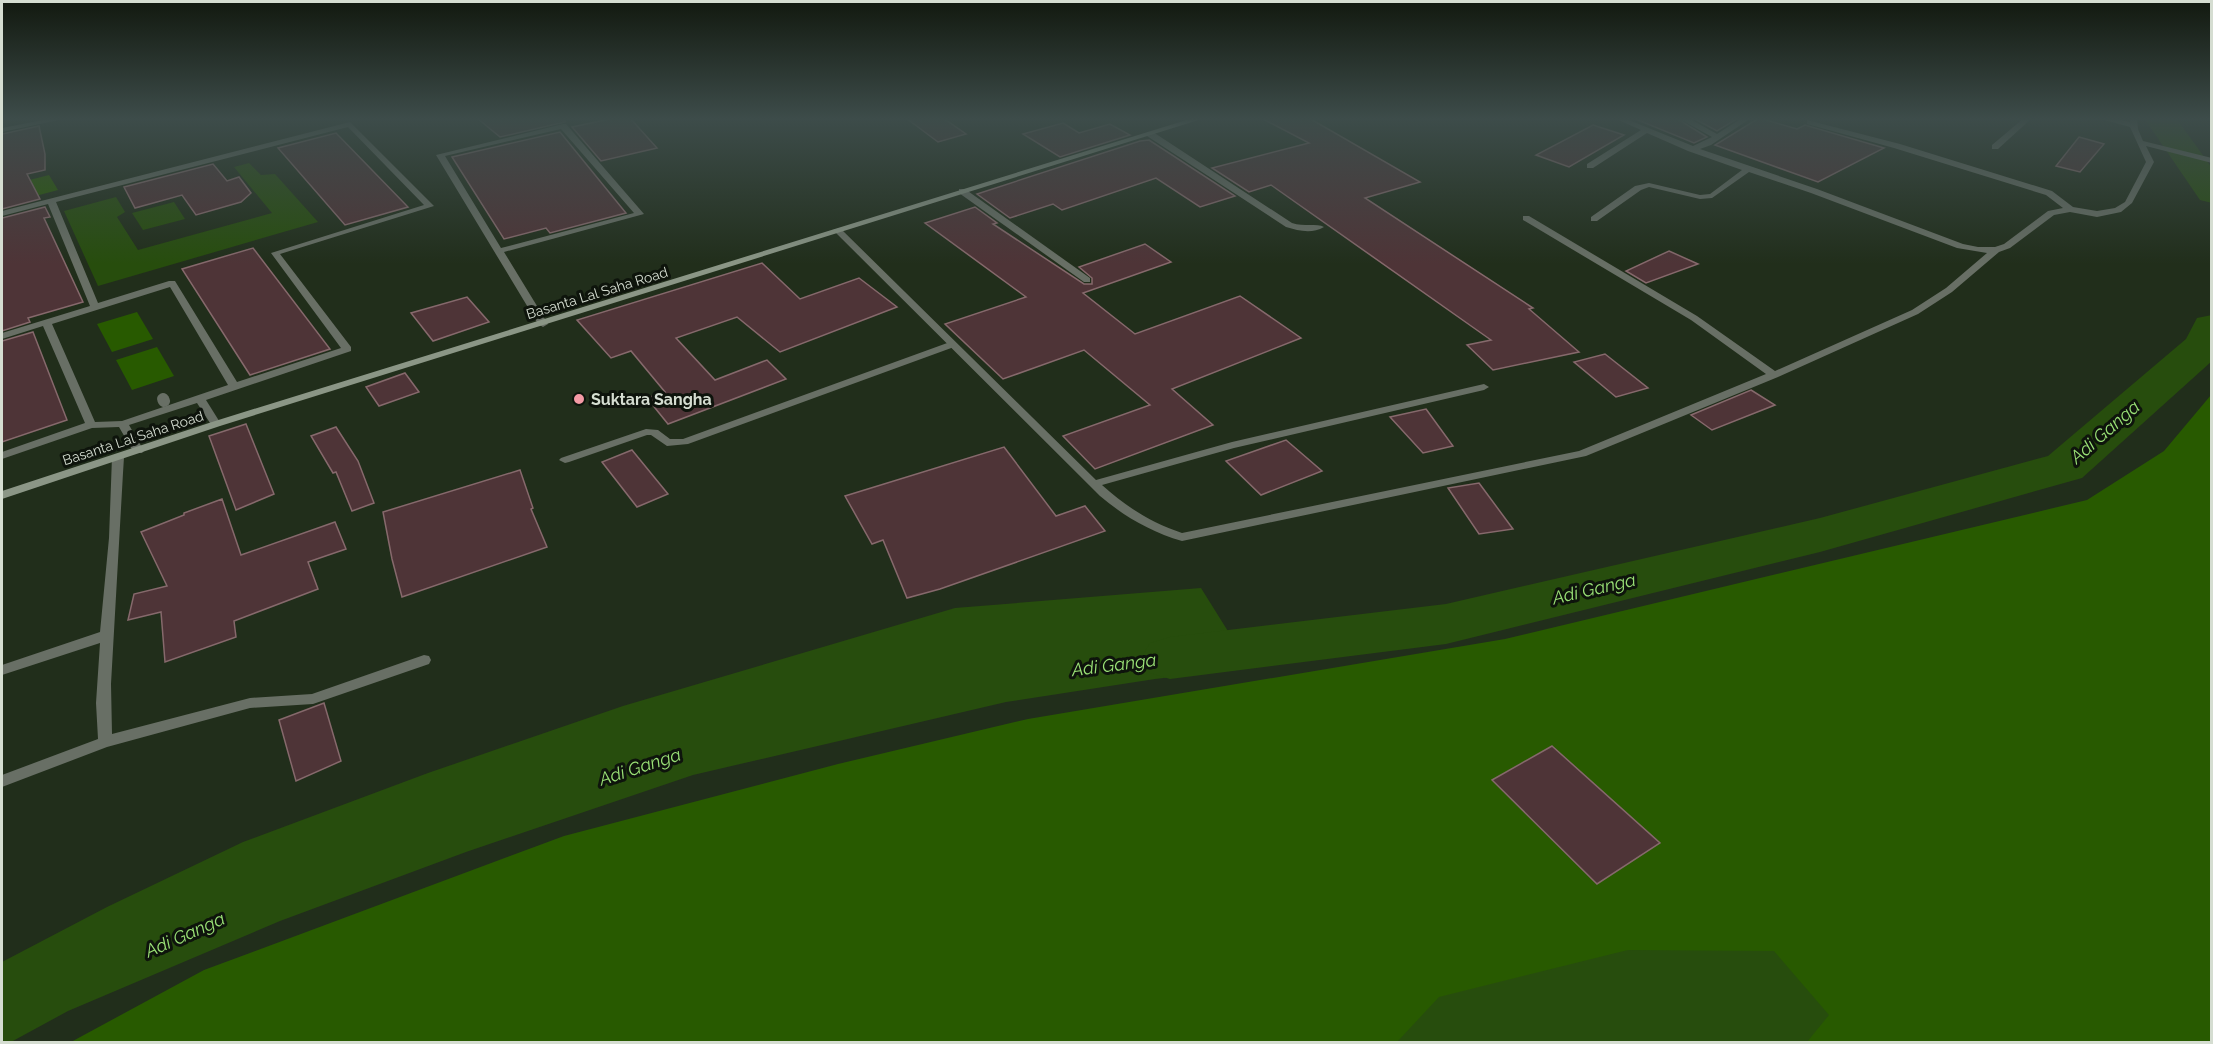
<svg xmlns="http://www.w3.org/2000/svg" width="2213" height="1044" font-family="Raleway,sans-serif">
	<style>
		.green { fill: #285a00 }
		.water { fill: #274d0d }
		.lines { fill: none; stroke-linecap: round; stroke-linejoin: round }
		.river { fill: #274d0d; fill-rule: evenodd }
		.building { fill: #4e3437; stroke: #86696c; stroke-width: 1.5 }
		.service { fill: #686f65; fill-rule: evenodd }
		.pedestrian { stroke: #686f65; stroke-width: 12 }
		.minor { fill: #686f65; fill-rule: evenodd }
		.secondary { fill: #8b9686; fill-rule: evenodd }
		.poi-dot { fill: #f49aa5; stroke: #0e140c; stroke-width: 2 }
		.labels { text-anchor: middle; stroke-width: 6; stroke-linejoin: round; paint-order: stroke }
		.far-street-label { font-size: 14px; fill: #d5ddd1; stroke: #0e140c }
		.poi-label { font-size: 16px; font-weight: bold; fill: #d5ddd1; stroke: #0e140c; text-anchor: start }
		.water-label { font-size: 18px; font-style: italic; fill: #9ae176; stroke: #0e140c }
	</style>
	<rect width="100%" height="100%" fill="#212e1b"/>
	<g class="green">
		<path d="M49,175L58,190L2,205V187Z"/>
		<path d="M137,312L153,339L112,352L97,324Z"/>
		<path d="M157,347L174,376L132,390L116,360Z"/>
		<path d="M2211,395V1042H71L204,970L564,836L838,764L1028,719L1505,639L2087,500L2164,451Z"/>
	</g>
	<g class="water">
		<path d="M249,163L261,175L275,174L318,222L98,286L64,211L116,197L125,212L117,217L138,250L272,213L234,167Z"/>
		<path d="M174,202L185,219L143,230L132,213Z"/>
		<path d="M1201,588L1251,668L1155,679L1006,702L693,775L466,852L280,921L68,1011L11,1042H2V962L107,907L243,842L428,773L623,706L955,608Z"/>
		<path d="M1628,950L1774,951L1829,1015L1807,1042H1397L1439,997Z"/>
	</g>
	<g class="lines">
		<g class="river">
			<path d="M2144,118H2176L2212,168V203L2200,200Z"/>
			<path d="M2212,315V361L2082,478L1820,552L1446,644L1170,679L1150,673L1141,658L1150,643L1170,637L1446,604L1820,518L2048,456L2186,339L2197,318Z"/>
		</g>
	</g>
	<g class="building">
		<path d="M477,118H565V122L500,137Z"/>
		<path d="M615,118H630L657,148L601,161L572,127Z"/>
		<path d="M906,118H943L966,134L938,142Z"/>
		<path d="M1261,118H1309L1420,182L1365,198L1533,308L1529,309L1579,352L1493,370L1467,345L1491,340L1271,185L1249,192L1212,168L1309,143Z"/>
		<path d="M1633,118H1676L1707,137L1694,143Z"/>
		<path d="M1693,118H1727L1735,120L1717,131Z"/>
		<path d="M1759,118L1797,129L1805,125L1884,148L1818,182L1715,145Z"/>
		<path d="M1063,123L1079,133L1110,124L1130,135L1060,157L1023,134Z"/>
		<path d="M1593,125L1624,135L1569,167L1536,155Z"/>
		<path d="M39,126L45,154V170L27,174L40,199L2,209V134Z"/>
		<path d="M560,132L626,213L550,233L546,228L504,239L452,157Z"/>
		<path d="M336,133L408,207L345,225L278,148Z"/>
		<path d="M2079,137L2104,144L2080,172L2056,166Z"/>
		<path d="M1149,140L1235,196L1200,207L1156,178L1062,210L1053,204L1010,218L977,194L1140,141Z"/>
		<path d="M213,164L227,181L239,177L251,193L241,202L196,215L182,195L135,208L124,187Z"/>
		<path d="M45,207L50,217L44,218L83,302L28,318L30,322L2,331V218Z"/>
		<path d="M975,207L997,223L993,224L1084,284H1092V278L1079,267L1145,244L1171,262L1083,293L1135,334L1240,296L1301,338L1172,389L1213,425L1095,469L1063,436L1150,405L1084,350L1003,379L945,324L1026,297L925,223Z"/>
		<path d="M253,248L330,349L250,375L182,269Z"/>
		<path d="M1669,251L1698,264L1646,283L1626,271Z"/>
		<path d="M762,263L800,299L859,278L897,307L780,352L737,317L676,338L715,380L767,360L786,379L668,424L647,398L665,392L631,351L611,358L577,320Z"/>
		<path d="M467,297L489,322L433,341L411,313Z"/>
		<path d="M33,332L67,420L2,442V341Z"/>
		<path d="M1605,354L1648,388L1616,397L1574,362Z"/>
		<path d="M405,373L419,392L379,406L366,387Z"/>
		<path d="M1751,390L1775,405L1712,430L1691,415Z"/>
		<path d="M1426,409L1453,446L1423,453L1390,417Z"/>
		<path d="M246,424L274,494L236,510L209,436Z"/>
		<path d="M336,427L358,461L374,503L352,511L336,472L333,473L311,436Z"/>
		<path d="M1286,440L1322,471L1261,495L1226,461Z"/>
		<path d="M1004,447L1056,516L1085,506L1105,531L940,589L907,598L883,540L872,544L845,496Z"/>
		<path d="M632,450L668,494L637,507L602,462Z"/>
		<path d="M520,470L533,508L531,509L547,547L402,597L392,559L383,512Z"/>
		<path d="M1479,483L1513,529L1479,534L1448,488Z"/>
		<path d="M222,499L241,555L335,522L346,549L308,562L318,589L234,621L236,637L165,662L161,612L128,620L134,594L167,586L141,532L184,515V513Z"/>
		<path d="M324,703L341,761L296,781L279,720Z"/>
		<path d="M1552,746L1660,843L1597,884L1492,780Z"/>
	</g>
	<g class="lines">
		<g class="service">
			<path d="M563,124H566L644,214L504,252L548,324L543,327L538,324L436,155ZM561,129L634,213L501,248L445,156Z"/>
			<path d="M1147,132H1153L1292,223C1304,227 1317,223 1324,227C1312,234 1299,231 1286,227L1147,136Z"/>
			<path d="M959,189H965L1090,278V282H1084L959,193Z"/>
			<path d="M950,342L954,343V347L688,444L667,446L651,435H647L569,462L565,463L559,460L561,458L646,429L658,430L670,439H683Z"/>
		</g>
		<path class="pedestrian" d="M163,399L164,401"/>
		<g class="minor">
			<path d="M53,118H68L2,132V128Z"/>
			<path d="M1614,118H1624L1693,146L1712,137L1678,118H1688L1717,134L1742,118H1751L1711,145L1700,149L1817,189L1963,244L1978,247H1995L2004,244L2048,211L2063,208L2046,195L1894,148L1807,124V120L1900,144L2052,191L2073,207L2097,211L2115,208L2125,202L2146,162L2130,127L2097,118H2111L2130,122L2129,118H2137L2138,129L2143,141L2212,158V163L2146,146L2154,162L2132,203L2121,212L2097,217L2070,212L2054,215L2010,248L1999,252L1952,292L1918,314L1778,377L1586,456L1182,541C1151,532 1125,517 1100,496L833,230L840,228L1096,480L1232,442L1484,384L1489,387L1484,390L1234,448L1102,485C1126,507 1152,523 1182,533L1579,451L1766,374L1691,320L1523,220V216H1529L1697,316L1775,371L1912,310L1946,288L1987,253L1957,248L1811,193L1749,172L1712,198L1700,199L1649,187L1641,190L1597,221H1591V217L1635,186L1649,183L1700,195L1710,194L1742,170L1688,151L1647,133L1593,168H1587V164L1641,130Z"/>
			<path d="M2024,118H2032L1998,149H1992V145Z"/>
			<path d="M350,122L434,206L280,254L351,347V351L206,400L221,424L220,426H212L197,403L129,425L144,451L142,453H134L119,427L92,428L2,459V452L85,423L43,326L2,339V333L90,306L48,204L2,216V211ZM348,127L424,205L271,253L341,348L237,382L175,281H169L98,303L56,202ZM170,287L228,385L122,421L95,422L52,324Z"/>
			<path d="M118,454L124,457L123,473L111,684L112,734L250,698L312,694L424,655L429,656L431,660L429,664L313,704L250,708L107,747L2,787V775L98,739L96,703L100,643L2,675V665L100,632L109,538L112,457Z"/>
		</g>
		<path class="secondary" d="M1193,118H1205L220,426L2,499V491L212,422Z"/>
	</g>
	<linearGradient id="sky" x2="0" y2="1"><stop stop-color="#12190f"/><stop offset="0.45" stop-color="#3d4c4a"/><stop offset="1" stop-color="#3d4c4a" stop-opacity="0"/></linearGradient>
	<rect width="2213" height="264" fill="url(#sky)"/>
	<circle class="poi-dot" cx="579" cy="399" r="6"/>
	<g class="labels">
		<g class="far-street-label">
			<text transform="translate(597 293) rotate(-17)" y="5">Basanta Lal Saha Road</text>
			<text transform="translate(133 438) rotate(-18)" y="5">Basanta Lal Saha Road</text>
		</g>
		<g class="poi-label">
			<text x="591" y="405">Suktara Sangha</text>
		</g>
		<g class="water-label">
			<text transform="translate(2105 432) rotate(-41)" y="6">Adi Ganga</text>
			<text transform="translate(1594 589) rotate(-13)" y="6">Adi Ganga</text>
			<text transform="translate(1114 665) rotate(-7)" y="6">Adi Ganga</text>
			<text transform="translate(640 767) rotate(-18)" y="6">Adi Ganga</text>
			<text transform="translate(185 935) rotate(-24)" y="6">Adi Ganga</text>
		</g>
	</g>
	<rect width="2213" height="1044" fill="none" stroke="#d5ddd1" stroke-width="6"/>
</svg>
